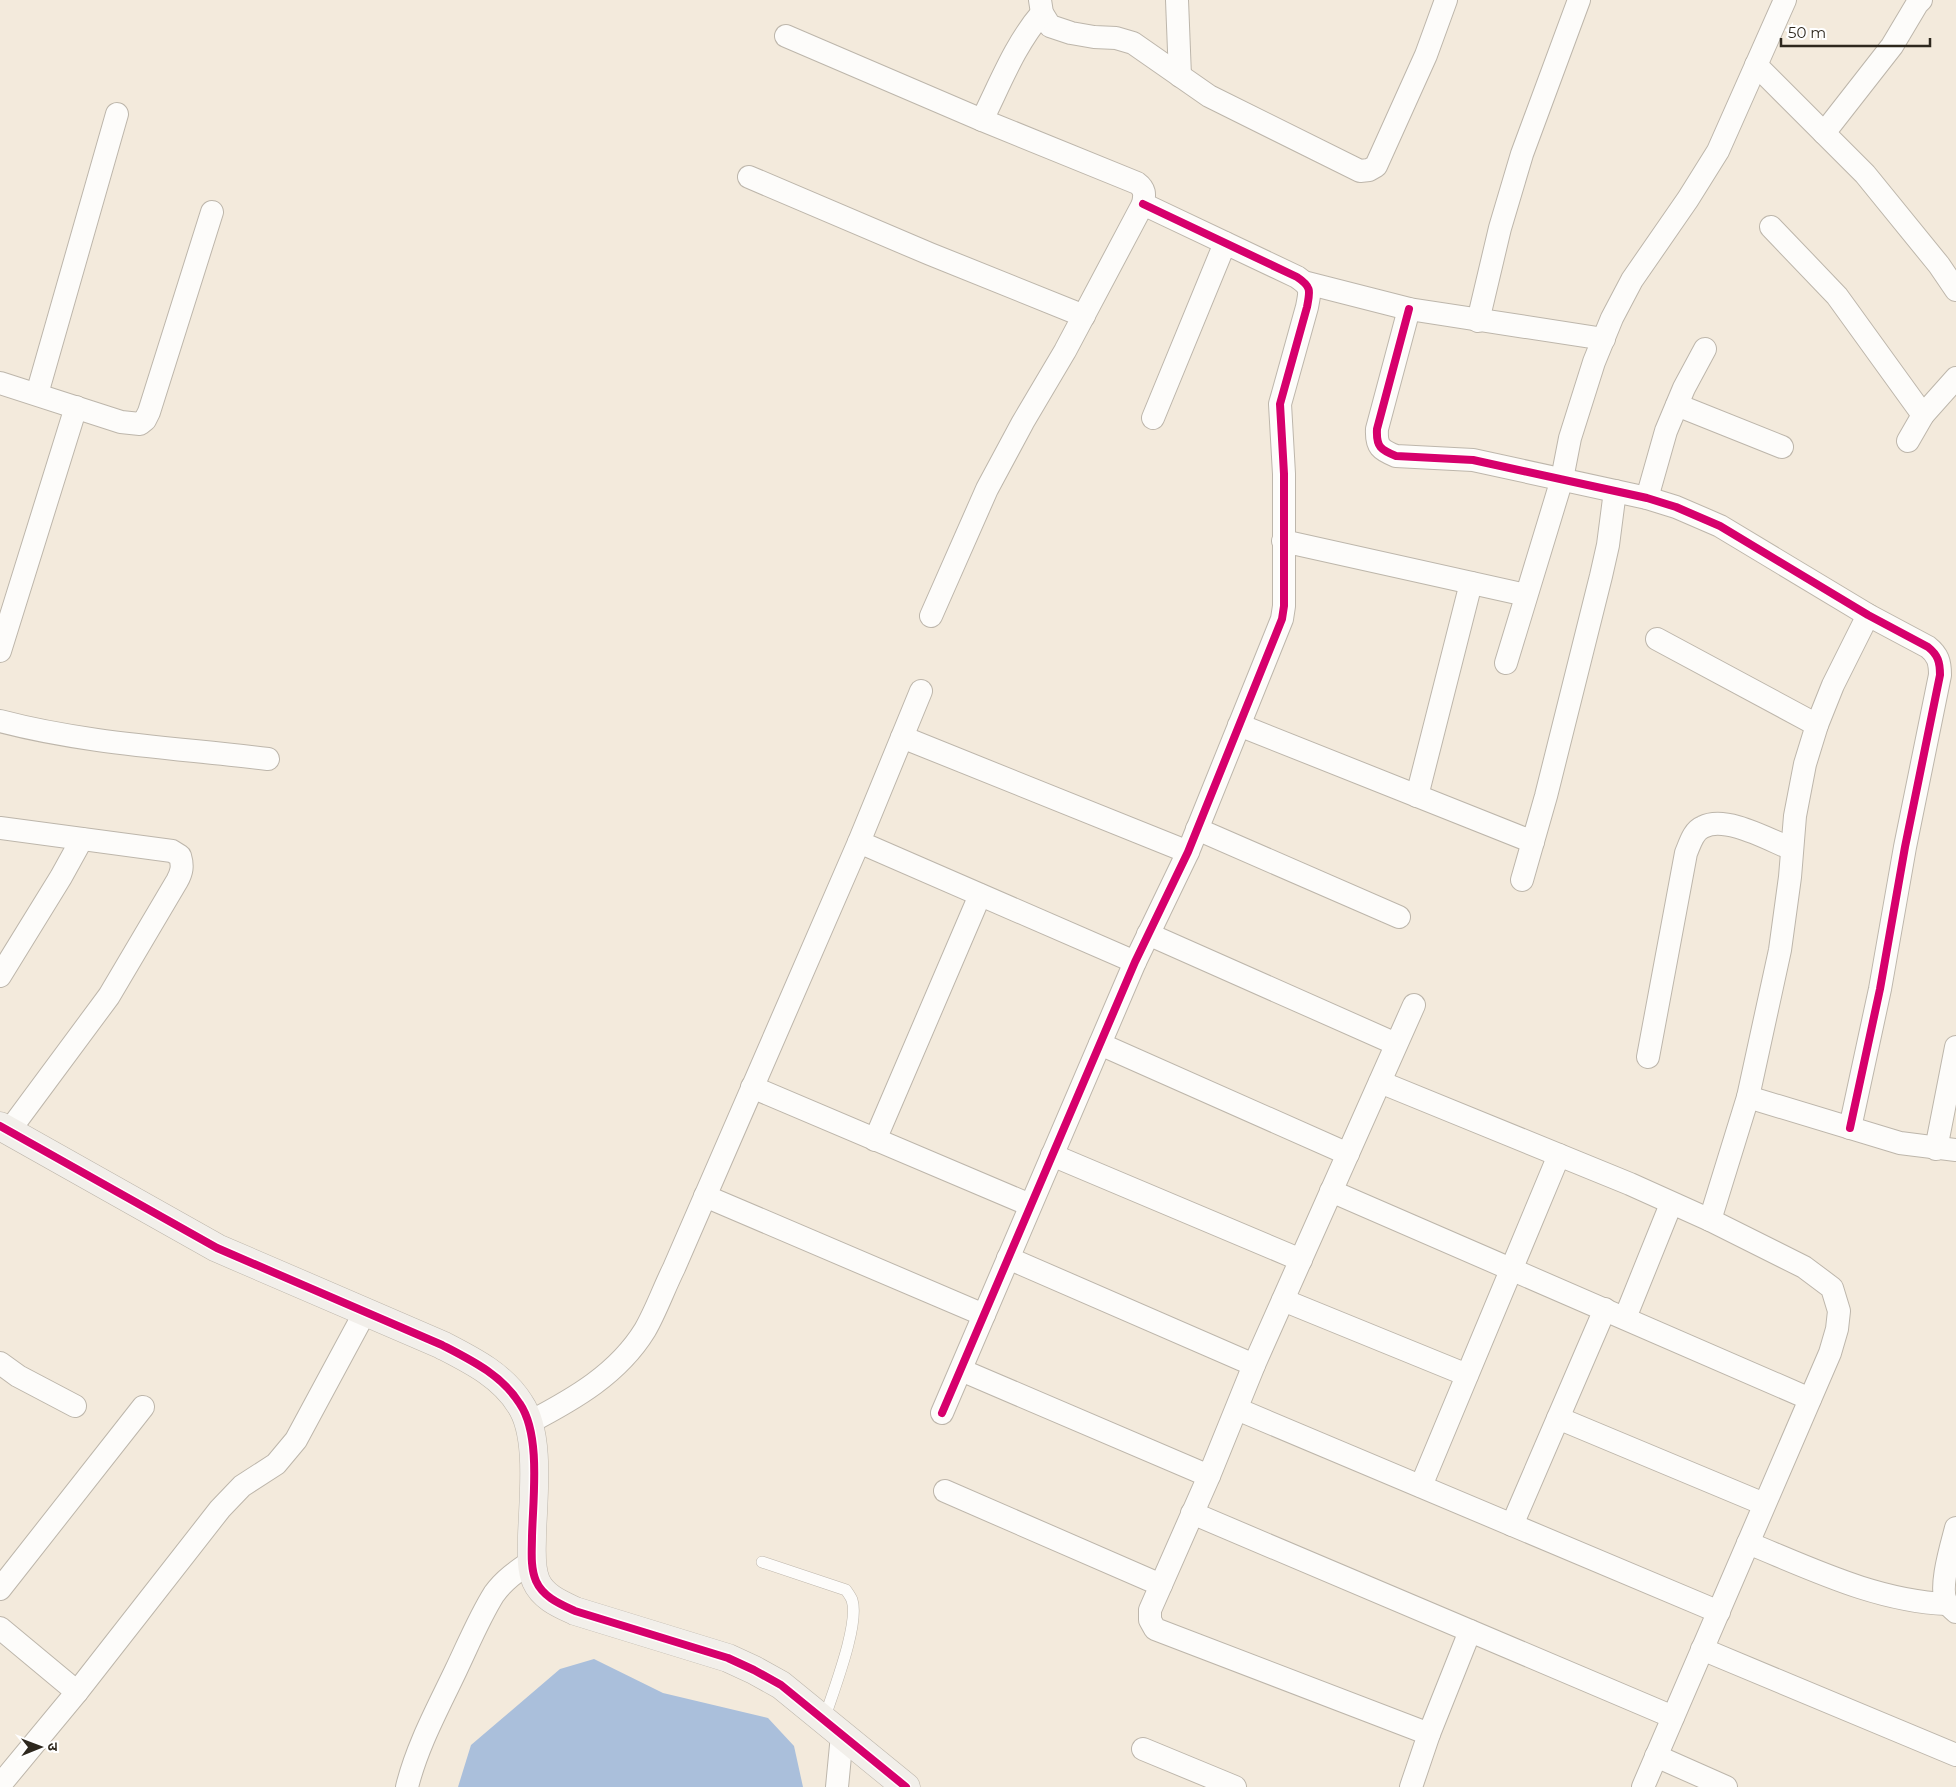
<svg xmlns="http://www.w3.org/2000/svg" width="1956" height="1787" font-family="Montserrat,'Noto Sans Devanagari',sans-serif">
	<style>
		.water { fill: #aabfdb }
		.lines { fill: none; stroke-linecap: round; stroke-linejoin: round }
		.lane-casing { stroke: #bdb6ab; stroke-width: 12 }
		.street-casing { stroke: #bdb6ab; stroke-width: 24 }
		.secondary-casing { stroke: #bdb6ab; stroke-width: 29 }
		.lane { stroke: #fdfcfa; stroke-width: 11 }
		.street { stroke: #fdfcfa; stroke-width: 22 }
		.secondary { stroke: #f2efea; stroke-width: 28 }
		.cycleway-casing { stroke: #fff; stroke-width: 11 }
		.cycleway { stroke: #d6006c; stroke-width: 8 }
	</style>
	<rect width="100%" height="100%" fill="#f3eadc"/>
	<path class="water" d="M594,1659L663,1693L768,1718L794,1746L803,1787H458L471,1745L560,1669Z"/>
	<g class="lines">
		<defs>
			<path id="lane" d="M762,1562L846,1590C848,1593 851,1597 852,1600C860,1624 832,1694 824,1720"/>
			<g id="street">
				<path d="M1040,0L1042,13L1050,26L1071,33L1094,37L1116,38L1133,43L1209,96L1360,171L1369,170L1376,166L1426,55L1446,0"/>
				<path d="M1177,0L1180,76"/>
				<path d="M786,36L982,120L1137,183C1145,189 1145,194 1143,204L1065,351L1023,422L987,489L931,616"/>
				<path d="M1756,65L1865,174L1939,265L1956,290"/>
				<path d="M982,120C1000,84 1015,44 1042,13"/>
				<path d="M1824,133L1892,46L1917,4L1921,0"/>
				<path d="M749,177L930,254L1084,316"/>
				<path d="M1771,227L1837,296L1923,415"/>
				<path d="M1307,283L1409,309L1604,339"/>
				<path d="M1409,309L1377,429C1376,447 1381,450 1396,456L1473,460L1647,498L1676,507L1720,526L1868,615L1928,647C1938,655 1940,662 1940,675L1905,847L1880,989L1850,1128"/>
				<path d="M1478,321L1500,228L1522,154L1579,0"/>
				<path d="M0,383L121,422L140,424L145,420L149,412L212,212"/>
				<path d="M37,394L117,114"/>
				<path d="M1677,405L1782,447"/>
				<path d="M1153,418L1225,243"/>
				<path d="M1908,441L1923,415L1956,378"/>
				<path d="M1647,498L1666,431L1684,388L1705,349"/>
				<path d="M1283,541L1526,595"/>
				<path d="M1657,639L1817,725"/>
				<path d="M0,651L76,407"/>
				<path d="M1506,663L1562,479L1570,438L1594,362L1612,318L1632,280L1688,199L1718,151L1785,0"/>
				<path d="M0,721C87,744 179,748 268,759"/>
				<path d="M1239,725L1533,842"/>
				<path d="M902,737L1188,852"/>
				<path d="M1417,796L1471,583"/>
				<path d="M0,828L172,851L180,856C183,866 182,872 177,881L109,996L9,1131"/>
				<path d="M1197,829L1399,917"/>
				<path d="M859,842L1135,962"/>
				<path d="M1522,880L1546,796L1601,576L1608,545L1615,491"/>
				<path d="M1148,934L1396,1044"/>
				<path d="M0,976L61,877L82,839"/>
				<path d="M1414,1005L1254,1365L1209,1476L1150,1610V1620L1155,1629L1429,1734"/>
				<path d="M1100,1044L1348,1154"/>
				<path d="M1648,1057L1686,853C1690,844 1693,831 1703,827C1726,815 1769,840 1792,849"/>
				<path d="M1380,1082L1630,1184L1710,1220L1804,1267L1832,1288L1839,1311L1837,1329L1830,1353L1643,1787"/>
				<path d="M752,1087L1030,1205"/>
				<path d="M1748,1097L1900,1143L1956,1150"/>
				<path d="M875,1140L980,895"/>
				<path d="M1936,1149L1956,1047"/>
				<path d="M1052,1155L1301,1260"/>
				<path d="M1331,1191L1810,1399"/>
				<path d="M705,1196L984,1315"/>
				<path d="M1710,1220L1748,1097L1780,950L1790,877L1795,816L1805,764L1817,725L1833,685L1868,615"/>
				<path d="M1008,1258L1254,1365"/>
				<path d="M1283,1300L1467,1375"/>
				<path d="M1625,1318L1671,1204"/>
				<path d="M0,1363L18,1376L75,1406"/>
				<path d="M961,1370L1209,1476"/>
				<path d="M1237,1409L1719,1612"/>
				<path d="M942,1413L1135,962L1188,852L1276,634L1282,619L1284,606V474L1280,404L1307,307C1310,291 1312,287 1297,277L1143,204"/>
				<path d="M1558,1418L1764,1504"/>
				<path d="M530,1422C574,1399 618,1374 645,1330C656,1311 664,1288 674,1268L859,842L921,691"/>
				<path d="M1421,1486L1559,1155"/>
				<path d="M945,1491L1161,1585"/>
				<path d="M1192,1513L1673,1717"/>
				<path d="M1512,1525L1605,1309"/>
				<path d="M1956,1528C1952,1544 1938,1589 1947,1603C1949,1606 1953,1609 1956,1612"/>
				<path d="M1748,1543C1812,1569 1876,1601 1947,1604"/>
				<path d="M0,1589L143,1407"/>
				<path d="M0,1628L77,1692"/>
				<path d="M1702,1649L1956,1755"/>
				<path d="M1143,1749L1235,1787"/>
				<path d="M1656,1756L1726,1787"/>
				<path d="M0,1785L77,1692L220,1509L242,1486L276,1464L296,1440L365,1312"/>
				<path d="M407,1787C417,1746 438,1708 456,1670C468,1645 479,1618 494,1594C504,1580 517,1571 532,1561"/>
				<path d="M837,1787L842,1735"/>
				<path d="M1411,1787L1429,1734L1470,1631"/>
			</g>
			<path id="secondary" d="M0,1126L217,1248L442,1345C471,1360 502,1375 520,1404C541,1435 533,1498 532,1536C532,1550 530,1567 536,1581C543,1597 560,1604 575,1611L728,1658L754,1670L781,1685L906,1787"/>
		</defs>
		<use href="#lane" class="lane-casing"/>
		<use href="#street" class="street-casing"/>
		<use href="#secondary" class="secondary-casing"/>
		<use href="#lane" class="lane"/>
		<use href="#street" class="street"/>
		<use href="#secondary" class="secondary"/>
		<defs>
			<g id="cycleway">
				<path d="M1409,309L1377,429C1376,447 1381,450 1396,456L1473,460L1647,498L1676,507L1720,526L1868,615L1928,647C1938,655 1940,662 1940,675L1905,847L1880,989L1850,1128"/>
				<path d="M0,1126L217,1248L442,1345C471,1360 502,1375 520,1404C541,1435 533,1498 532,1536C532,1550 530,1567 536,1581C543,1597 560,1604 575,1611L728,1658L754,1670L781,1685L906,1787"/>
				<path d="M942,1413L1135,962L1188,852L1276,634L1282,619L1284,606V474L1280,404L1307,307C1310,291 1312,287 1297,277L1143,204"/>
			</g>
		</defs>
		<use href="#cycleway" class="cycleway-casing"/>
		<use href="#cycleway" class="cycleway"/>
	</g>
	<g transform="translate(40 1747) rotate(89)" stroke="#ffffff" stroke-width="4" paint-order="stroke">
	<path d="M0-4L9 19L0 12L-9 19Z" fill="#2e281e"/>
	<text y="-8" font-size="14" font-weight="bold" text-anchor="middle" fill="#2e281e">उ</text>
	</g>
	<path d="M1781 38v8h149v-8" fill="none" stroke="#2e281e" stroke-width="2.5"/>
	<text x="1788" y="38" font-size="15" fill="#2e281e" stroke="#ffffff" stroke-width="4" paint-order="stroke">50 m</text>
</svg>
